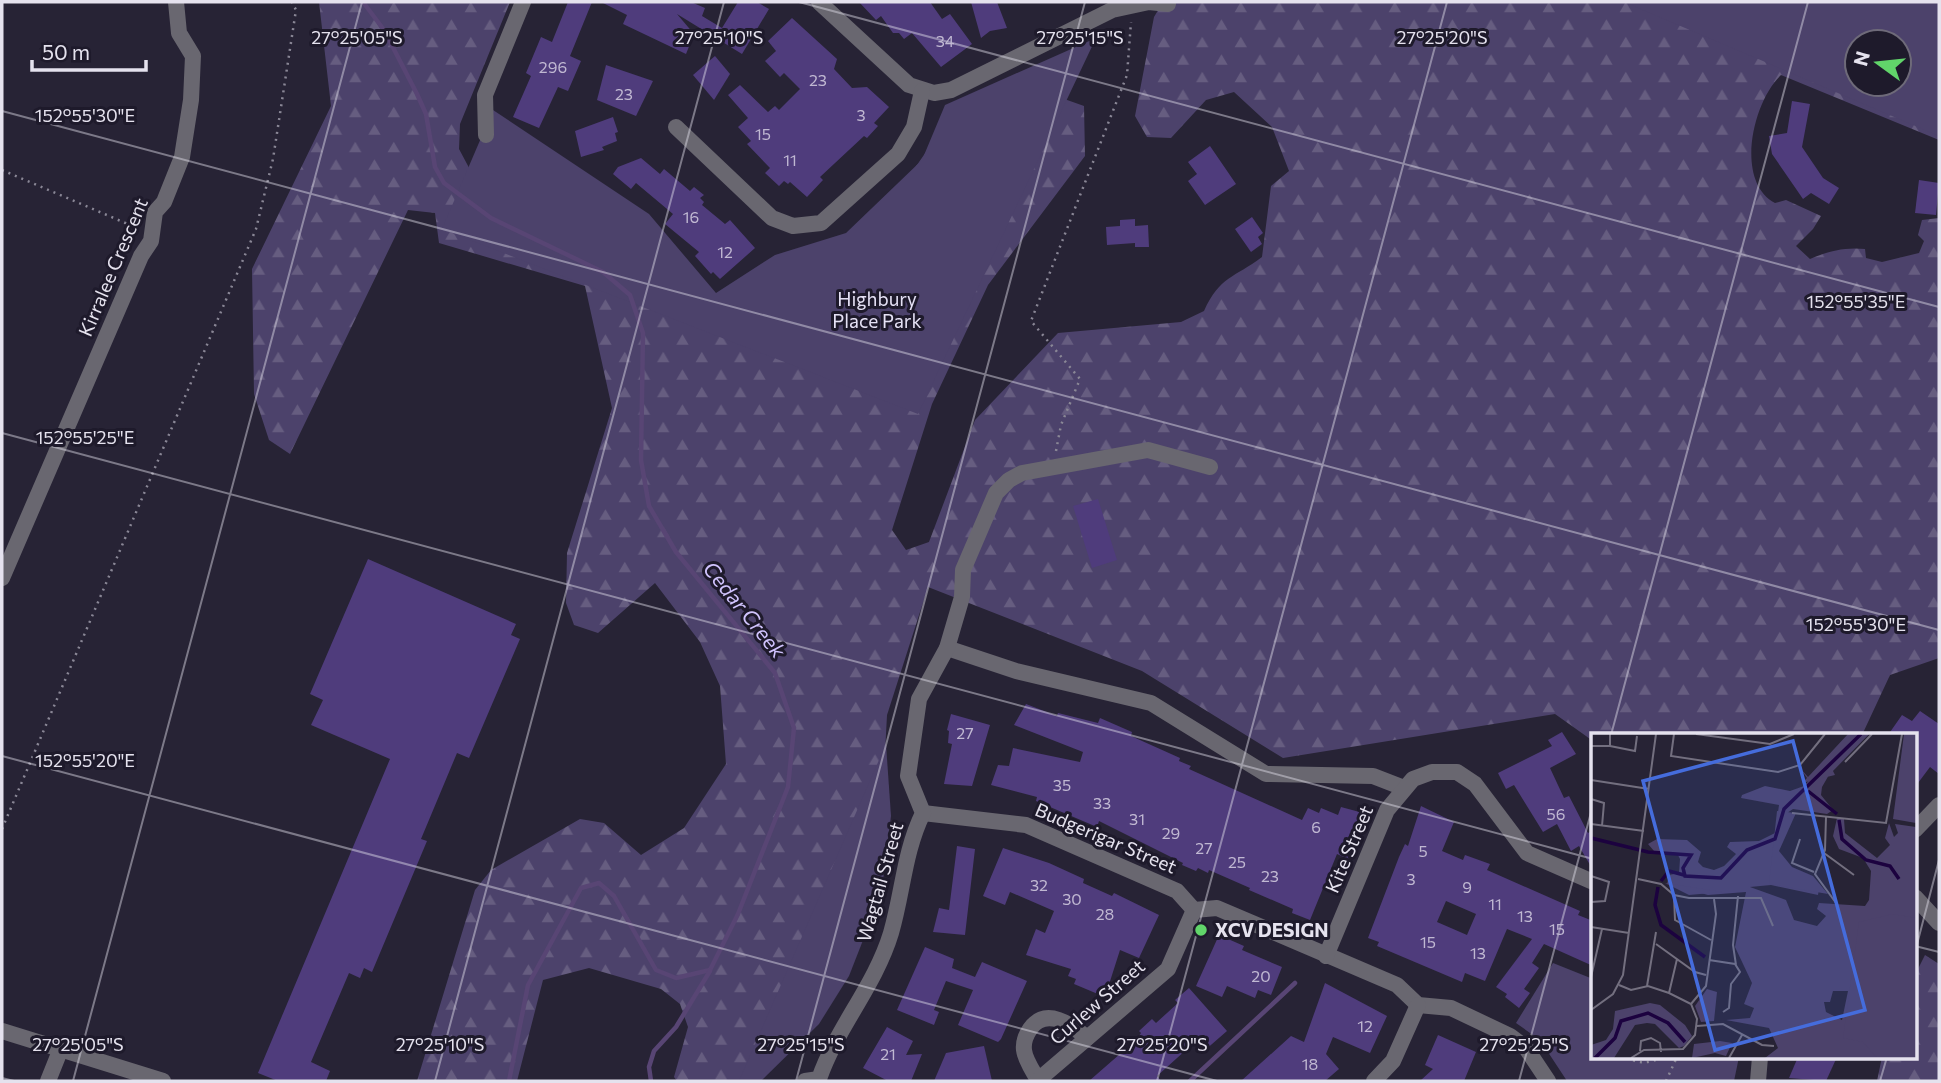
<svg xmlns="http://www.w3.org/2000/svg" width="1941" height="1083" font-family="Commissioner,sans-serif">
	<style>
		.forest { fill: url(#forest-firs); fill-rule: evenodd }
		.park { fill: #4c426b; fill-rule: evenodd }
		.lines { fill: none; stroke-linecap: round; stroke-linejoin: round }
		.stream { stroke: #584574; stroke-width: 4.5 }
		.building { fill: #4f3c7c; fill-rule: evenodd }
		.path { stroke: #8a8796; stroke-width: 2.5; stroke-dasharray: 2 5; stroke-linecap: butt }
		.minor { stroke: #696770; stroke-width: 16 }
		.ticks { fill: none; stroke: #e5e2ee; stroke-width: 2; stroke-opacity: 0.45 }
		.poi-dot { fill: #61d56a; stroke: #1e1a2b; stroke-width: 2.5 }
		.labels { text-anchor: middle; stroke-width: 6; stroke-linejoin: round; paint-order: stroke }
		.number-label { font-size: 16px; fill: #c0b8d2 }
		.street-label { font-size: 19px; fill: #e5e2ee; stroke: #1e1a2b }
		.park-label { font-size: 19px; fill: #e5e1f5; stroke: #1e1a2b }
		.poi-label { font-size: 19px; font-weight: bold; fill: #e5e2ee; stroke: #1e1a2b; text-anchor: start }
		.water-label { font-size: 21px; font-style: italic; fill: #d0c3fd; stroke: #1e1a2b }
		.inset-river { fill: none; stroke: #1c023f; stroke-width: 3.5 }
		.inset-road { fill: none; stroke: #736f7f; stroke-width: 2 }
		.view { fill: #456cdc; fill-opacity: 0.15; stroke: #456cdc; stroke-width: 3.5 }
		.inset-edge { fill: none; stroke: #e5e2ee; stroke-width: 3.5 }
		.ticks-label { font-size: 18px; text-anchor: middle; fill: #e5e2ee; stroke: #1e1a2b; stroke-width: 6; stroke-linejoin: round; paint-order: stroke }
	</style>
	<defs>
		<pattern id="forest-firs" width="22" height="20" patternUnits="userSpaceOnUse" patternTransform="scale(1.75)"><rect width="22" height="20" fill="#4c426b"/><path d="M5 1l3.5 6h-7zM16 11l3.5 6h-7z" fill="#665d80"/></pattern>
	</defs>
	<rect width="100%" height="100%" fill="#272335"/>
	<g class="forest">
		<path d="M319,2H510L460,124L459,149L483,194L721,307L846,267L926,152L1039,90L1084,106L1085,156L988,285L932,404L892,530L906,550L929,542L975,420L1058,333L1181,322L1204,311C1220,276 1234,278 1262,257L1271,186L1289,171L1272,127L1234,92L1206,100L1171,138L1147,137L1135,116L1154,17L1163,2H1939V140L1781,75C1753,101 1734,181 1775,203L1786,200L1821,216L1813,229L1796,246L1810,259C1829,251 1845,247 1865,249L1866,258L1882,262L1919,253L1924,241L1918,235L1922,220L1939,218V658L1890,675L1862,735H1593V741L1555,714L1283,758L1142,671L928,587L887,715L880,847L756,1081H677L674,1077L688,1027L680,1004L661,989L589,968L543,980L517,1081H417L475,890L491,870L580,819L604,823L641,855L684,828L726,764L720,686L700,642L655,583L598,633L574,625L566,603L567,553L612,408L585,286L439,243L435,213L408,210L290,454L269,440L254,394L252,269L331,106ZM1857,42H1899V84H1857Z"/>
		<path d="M1925,955L1939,964V1081H1877L1882,1057H1915V975Z"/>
	</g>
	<g class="park">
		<path d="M1624,2H1939V136ZM1899,42V84H1857V42Z"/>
		<path d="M1096,38L918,414L442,229L493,110L649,214L716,293L775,255L846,233L922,160L945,105Z"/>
		<path d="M886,744L891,816L883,880L867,930L849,976L819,1024L761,1081H739Z"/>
		<path d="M1553,963L1593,979V1057H1739L1734,1081H1567L1540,1040L1516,1023Z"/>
	</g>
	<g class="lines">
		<g class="stream">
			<path d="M363,2L384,30L417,94L426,114L435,167L444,183L491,218L603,272L630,295L643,333L641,460L649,506L676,552L775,673L794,728L788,787L738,914L710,970L676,978L656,970L614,896L599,883L581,888L528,985L509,1081"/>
			<path d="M651,1081L649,1067L654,1051L676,1027L710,971"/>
			<path d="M1190,1081L1295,983"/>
		</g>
	</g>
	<g class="building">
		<path d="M568,2H592L570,56L581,61L568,91L558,87L539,128L513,117L531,76L526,73L541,37L552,42Z"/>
		<path d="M601,2H691L705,8L702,16L722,28L738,2H757L769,9L742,54L677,14L694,34L686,54L623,24L627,15Z"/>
		<path d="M859,2H930L942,19L950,14L972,44L941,67L912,33L904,39L899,33H893L881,16L876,20Z"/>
		<path d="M971,2H997L1007,28L990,31L981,38Z"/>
		<path d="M792,18L837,59L834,69L852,88L867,87L889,107L874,123L878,126L867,138L864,136L820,177L823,180L807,197L790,182L788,184L784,181L779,186L765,173L770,168L747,144L751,141L738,127L748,118L728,95L740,85L768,112L775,106L779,110L800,89L784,73L780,77L765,61L776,51L768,41Z"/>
		<path d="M715,56L730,74L714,100L693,75Z"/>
		<path d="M606,65L653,81L636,116L597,100Z"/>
		<path d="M1792,101L1810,104L1802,147L1823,178L1839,188L1829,204L1811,193L1803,199L1772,154L1769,136L1787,133Z"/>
		<path d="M613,117L618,132L615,133L617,141L602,147L604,150L581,157L575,131Z"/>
		<path d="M1210,146L1236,184L1205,205L1188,181L1197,174L1188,162Z"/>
		<path d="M641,158L660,174L664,169L690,191L694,187L704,195L700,198L704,202L702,205L725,224L730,220L755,248L720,279L713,272L711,274L695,256L699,252L665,224L673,214L636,183L631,189L613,174L618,167Z"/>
		<path d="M1919,180L1939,183L1936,215L1915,213Z"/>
		<path d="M1252,217L1263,233L1258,237L1262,244L1251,252L1235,229Z"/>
		<path d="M1135,219V226L1148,225L1149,247H1135V243L1107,245L1106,227L1120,226V220Z"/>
		<path d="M1098,499L1117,560L1092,568L1073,506Z"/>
		<path d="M368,559L516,624L511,635L520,639L469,758L457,753L421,839L427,841L372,972L364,968L360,978L349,973L311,1062L330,1071L326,1081H278L258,1073L390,759L311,725L323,700L310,694Z"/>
		<path d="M1026,704L1057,716L1058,713L1098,723L1100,718L1132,732L1131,736L1180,758L1179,761L1191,766L1189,769L1302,820L1308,808L1319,813L1321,808L1338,815L1341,807L1367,814L1348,859L1337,854L1310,920L1292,913L1293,909L1249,890L1250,888L1209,870L1208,873L1198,868L1196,871L1182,865L1183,863L1099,821L1097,827L1036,801L1037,797L991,785L998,765L1009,766L1013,748L1080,762L1083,752L1014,725Z"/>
		<path d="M1920,711L1939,724V774L1930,767L1915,787V735H1888L1902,715L1912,721Z"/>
		<path d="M951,714L990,725L972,786L944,784L952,744L948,743L949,731L947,730Z"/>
		<path d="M1562,732L1576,754L1550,768L1564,798L1569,796L1588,833L1593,830V870L1579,846L1571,851L1557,824L1543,832L1514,785L1506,789L1498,773L1552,746L1548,740Z"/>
		<path d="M1421,806L1454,822L1442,851L1463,860L1465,855L1490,864L1487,870L1580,911L1578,915L1593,921V966L1544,944L1532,963L1539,968L1524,989L1530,993L1519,1008L1505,997L1507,994L1496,987L1532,939L1507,929L1485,981L1465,973L1462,982L1377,946L1379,942L1368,938L1399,857L1405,844L1408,846ZM1446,901L1476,914L1467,935L1437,922Z"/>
		<path d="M957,846L975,849L965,935L933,932L939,908L949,910Z"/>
		<path d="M1003,848L1049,863L1084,879L1083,883L1112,896L1114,893L1159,915L1139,958L1120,950L1105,997L1074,984L1076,979L1068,976L1071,969L1026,955L1036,929L1045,933L1054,911L1010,892L1005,905L983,896Z"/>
		<path d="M1219,935L1244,946L1242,950L1282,967L1271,995L1258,990L1255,998L1227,986L1222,997L1196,986Z"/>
		<path d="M925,947L954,959L952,968L975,977L982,962L1027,981L1001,1039L998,1042L958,1025L973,990L946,981L934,1010L939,1012L934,1025L897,1010Z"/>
		<path d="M1325,983L1387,1016L1370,1053L1333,1037L1326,1054L1339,1069L1325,1081H1241L1291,1036L1304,1042Z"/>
		<path d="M1189,988L1227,1031L1204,1051L1196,1041L1157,1076L1161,1081H1089L1136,1040L1141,1033L1139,1031L1152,1019L1156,1023L1178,1003L1175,1000Z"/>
		<path d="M887,1027L913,1041L906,1055L922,1054L911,1081H888L863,1068Z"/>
		<path d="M1438,1035L1476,1052L1464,1081H1420L1433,1069L1425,1065Z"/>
		<path d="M984,1046L992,1081H934L946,1053Z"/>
		<path d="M1798,1057H1837L1826,1081L1789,1078Z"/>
	</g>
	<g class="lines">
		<g class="path">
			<path d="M2,170L137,228"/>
			<path d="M1056,451L1061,425L1080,379L1031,321L1127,75L1131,22"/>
			<path d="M2,829L256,229L273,159L296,10L292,2"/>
			<path d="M1627,1057C1638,1065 1650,1063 1663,1057"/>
			<path d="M1666,1081L1677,1057"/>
		</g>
		<g class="minor">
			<path d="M819,2L909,85L934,93L951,90L1112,10L1149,2L1168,4"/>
			<path d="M676,127L772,218L793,226L821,223L898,154L914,127L922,91"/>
			<path d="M486,135L485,95L523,2"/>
			<path d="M2,578L141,256L151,241L155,212L164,202L182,157L191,100L193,56L179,33L176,2"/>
			<path d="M947,648L1016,671L1151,703L1266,774L1373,776L1404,788"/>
			<path d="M923,813L1026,825L1177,891L1194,910L1217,908L1397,985L1418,1005L1451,1008L1510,1036L1526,1048L1548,1081"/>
			<path d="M1915,830L1939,805"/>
			<path d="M1915,897L1939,923"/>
			<path d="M1326,956L1387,810L1413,779L1432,772H1457L1475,784L1527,853L1593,882"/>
			<path d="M2,1031L163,1081"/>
			<path d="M1038,1080C1033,1071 1025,1060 1024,1050C1023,1042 1026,1035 1030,1029C1046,1006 1072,1025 1087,1038"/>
			<path d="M48,1081L60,1051"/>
			<path d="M805,1081L819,1079C837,1027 875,986 891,933C903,892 904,852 923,813L908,776L919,699L947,648L962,597L963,570L996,493L1009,480L1022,473L1148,450L1210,467"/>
			<path d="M1037,1081L1168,969L1194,910"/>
			<path d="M1374,1081L1393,1061L1418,1005"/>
			<path d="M1758,1081L1760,1057"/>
		</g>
	</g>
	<path class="ticks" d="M799,2L1939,307M2,111L1939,630M2,433L1593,859M1611,735L1808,2M2,756L1217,1081M1915,946L1939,952M1915,952L1939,860M2,1078L14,1081M73,1081L362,2M435,1081L724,2M796,1081L1085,2M1157,1081L1447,2M1519,1081L1593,805M1880,1081L1887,1057"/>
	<circle class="poi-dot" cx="1201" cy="930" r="7"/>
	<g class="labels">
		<g class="number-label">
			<text x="945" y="47">34</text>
			<text x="553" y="73">296</text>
			<text x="818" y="86">23</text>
			<text x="624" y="100">23</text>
			<text x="861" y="121">3</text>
			<text x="763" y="140">15</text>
			<text x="790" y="166">11</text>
			<text x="691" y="223">16</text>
			<text x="725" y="258">12</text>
			<text x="965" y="739">27</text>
			<text x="1062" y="791">35</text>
			<text x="1102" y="809">33</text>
			<text x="1556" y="820">56</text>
			<text x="1137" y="825">31</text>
			<text x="1316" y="833">6</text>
			<text x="1171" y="839">29</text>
			<text x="1204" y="854">27</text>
			<text x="1423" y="857">5</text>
			<text x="1237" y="868">25</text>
			<text x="1270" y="882">23</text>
			<text x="1411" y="885">3</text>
			<text x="1039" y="891">32</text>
			<text x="1467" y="893">9</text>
			<text x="1072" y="905">30</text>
			<text x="1495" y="910">11</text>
			<text x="1105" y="920">28</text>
			<text x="1525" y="922">13</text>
			<text x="1557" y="935">15</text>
			<text x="1428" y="948">15</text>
			<text x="1478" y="959">13</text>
			<text x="1261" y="982">20</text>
			<text x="1365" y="1032">12</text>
			<text x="888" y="1060">21</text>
			<text x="1310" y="1070">18</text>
		</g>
		<g class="street-label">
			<text transform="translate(113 267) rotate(-67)" y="7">Kirralee Crescent</text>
			<text transform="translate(1106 838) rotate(23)" y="7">Budgerigar Street</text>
			<text transform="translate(1349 849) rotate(-67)" y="7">Kite Street</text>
			<text transform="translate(880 882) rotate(-74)" y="7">Wagtail Street</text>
			<text transform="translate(1097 1002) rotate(-41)" y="7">Curlew Street</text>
		</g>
		<g class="park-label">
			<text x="877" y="306">Highbury<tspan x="877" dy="22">Place Park</tspan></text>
		</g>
		<g class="poi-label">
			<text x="1215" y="937">XCV DESIGN</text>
		</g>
		<g class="water-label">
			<text transform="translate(744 610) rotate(51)" y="7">Cedar Creek</text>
		</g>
	</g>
	<g transform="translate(1591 733)">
		<rect width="326" height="326" fill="#272335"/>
		<path d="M259,1H278L242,35L231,54L230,62L242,77L236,81L202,76L193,82L186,119L196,135L215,142L228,156L227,162L180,152L159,154L195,167L203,187L226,193L235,183L226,176L228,170L274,173L278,167L280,138L272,125L248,116L242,103L246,85L253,86L254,100L286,125L299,112L294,105L298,90L303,104L307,100L304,91L325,94V325H174L187,315L178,295L135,287L159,285L163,275L153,271L161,250L144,214L155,159L117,162L76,151L78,142L88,140L89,126L86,120L63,118L57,111L66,106L96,107L110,119L107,129L112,134L123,137L133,133L145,121L136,114L139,109L168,108L184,100L188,72L150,65L151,62L174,53L199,58L213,53ZM242,258H257L251,287L235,279L233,269H239ZM313,1H325V90L302,86ZM59,270L69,272L94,292L101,303L93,313L88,315L64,291L56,290L44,292L23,325H0V312L15,307L22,296L24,278ZM129,308L141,310L135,323L124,320L101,325L103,311Z" fill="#4c426b" fill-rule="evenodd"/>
		<path d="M257,1H278L242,38L244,42L211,50L216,45L209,35L217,44ZM186,78L205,80L188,118L201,134L222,143L237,161L178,151ZM74,150L131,159L98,162ZM302,181L325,185V325H286L272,309L252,305L268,189ZM116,256L126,259L123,288L110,289L104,273Z" fill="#4c426b"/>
		<path class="inset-river" d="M217,58L246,81M248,87L251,106L275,127L299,133L308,146M0,105L57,119L100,122L92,135L94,143L130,145L156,117L184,106L193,76L270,1M70,148L78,138L93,142M67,154L64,172L70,192L114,224M4,325L24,305L30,288L57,280L77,290L94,309"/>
		<path class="inset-road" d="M83,1L80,23L187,39L209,32L234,1M105,1L179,11L203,1M0,13H19V1M19,13L44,18L46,3M254,29L281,1M0,47L58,56M0,66L13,70L11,93M201,80L295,90L311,1M235,84L234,117L224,141L245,170M0,91L53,98M209,106L201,130L223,139M233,120L263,142M0,143L18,149L14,168L0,169M47,146L70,151L83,162L98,165H170L182,193M83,163L84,187L120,207M0,194L38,200M65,211L104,239L115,242M118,227L144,231L149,239L140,251L138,275L132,279M145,232L142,212L147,163M0,244L11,196M28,252L40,257L57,253L78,260L100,271L106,286L104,302L92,316L53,317L40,325M56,253L65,199M78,260L86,226M100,271L115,253L125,181L123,166M0,277L22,261L32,242L65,1M106,293L132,291L171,312L183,313M49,318L50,308L60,305L69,310L70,319M138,325L151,302"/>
		<path class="view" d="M202,8L274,277L124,317L52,48Z"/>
		<rect width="326" height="326" class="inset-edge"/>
	</g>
	<g class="ticks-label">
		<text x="357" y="44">27°25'05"S</text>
		<text x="719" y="44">27°25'10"S</text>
		<text x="1080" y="44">27°25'15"S</text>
		<text x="1442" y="44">27°25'20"S</text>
		<text x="85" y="122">152°55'30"E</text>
		<text x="1856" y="308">152°55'35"E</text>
		<text x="85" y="444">152°55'25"E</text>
		<text x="1856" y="631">152°55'30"E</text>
		<text x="85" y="767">152°55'20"E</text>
		<text x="78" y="1051">27°25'05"S</text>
		<text x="440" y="1051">27°25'10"S</text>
		<text x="801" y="1051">27°25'15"S</text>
		<text x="1162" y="1051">27°25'20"S</text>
		<text x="1524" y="1051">27°25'25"S</text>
	</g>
	<rect width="1941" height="1083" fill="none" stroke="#e5e2ee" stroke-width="7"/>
	<g transform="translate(1878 63) rotate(285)"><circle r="33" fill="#1e1a2b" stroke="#6e6a79" stroke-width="2"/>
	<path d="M0-5L12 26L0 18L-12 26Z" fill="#61d56a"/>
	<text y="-10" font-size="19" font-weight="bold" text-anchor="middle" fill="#e5e2ee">N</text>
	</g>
	<path d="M32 60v10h114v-10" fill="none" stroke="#e5e2ee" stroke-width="3.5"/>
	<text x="42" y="60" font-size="21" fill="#e5e2ee" stroke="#1e1a2b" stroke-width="5" paint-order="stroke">50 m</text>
</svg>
